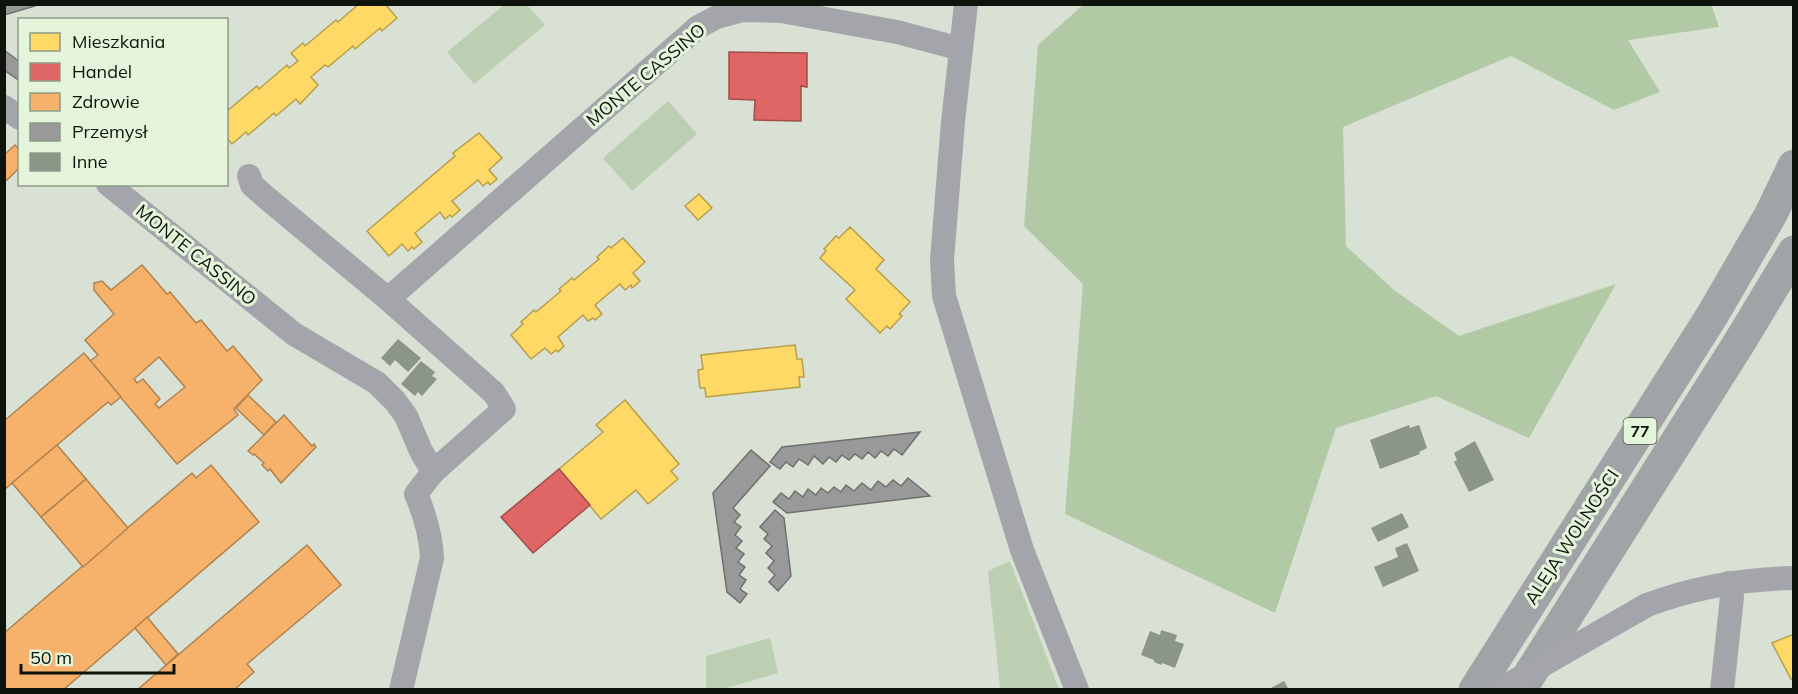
<svg xmlns="http://www.w3.org/2000/svg" width="1798" height="694" font-family="Mulish,sans-serif">
	<style>
		.green { fill: #bccfb2 }
		.forest { fill: #b2c9a6 }
		.homes { fill: #ffd966; stroke: #b79e4b; stroke-width: 1.5 }
		.shops { fill: #e06666; stroke: #a14d4b; stroke-width: 1.5 }
		.health { fill: #f6b26b; stroke: #b0824e; stroke-width: 1.5; fill-rule: evenodd }
		.industry { fill: #999; stroke: #6f716e; stroke-width: 1.5 }
		.building { fill: #8c9687 }
		.lines { fill: none; stroke-linecap: round; stroke-linejoin: round }
		.minor { stroke: #a3a5aa; stroke-width: 24 }
		.trunk { stroke: #a0a4a7; stroke-width: 33 }
		.minor-bridge { stroke: #a3a5aa; stroke-width: 24 }
		.labels { text-anchor: middle; stroke-width: 6; stroke-linejoin: round; paint-order: stroke }
		.shield { fill: #e4f5db; stroke: #4e5749; stroke-width: 1.5 }
		.shield-label { font-size: 16px; font-weight: bold; fill: #0e130b }
		.street-label { font-size: 18px; fill: #0e130b; stroke: #e4f5db }
	</style>
	<rect width="100%" height="100%" fill="#d8e1d4"/>
	<g class="green">
		<path d="M504,5H527L545,25L474,84L447,52Z"/>
		<path d="M668,101L697,134L632,191L603,158Z"/>
		<path d="M1010,561L1059,689H1000L988,571Z"/>
		<path d="M770,638L778,673L723,689H706V656Z"/>
	</g>
	<path class="forest" d="M1711,4L1719,27L1628,40L1660,92L1614,110L1511,56L1343,127L1346,246L1394,290L1459,336L1616,284L1529,438L1436,396L1336,428L1275,613L1065,514L1083,284L1024,226L1038,45L1083,5Z"/>
	<g class="homes">
		<path d="M359,4H385L397,18L382,31L380,28L355,49L353,46L328,67L325,65L311,77L318,85L300,104L296,99L276,116L274,113L248,135L246,132L232,144L226,137V112L257,86L259,89L287,65L289,68L298,61L291,53L303,43L305,46L336,20L338,22Z"/>
		<path d="M479,133L502,158L489,170L497,179L490,185L488,182L483,186L478,180L452,201L460,210L452,217L450,215L445,219L440,212L415,233L422,242L414,249L412,247L408,251L402,244L389,256L367,231L455,156L453,153Z"/>
		<path d="M699,194L712,208L698,220L685,206Z"/>
		<path d="M850,227L884,260L876,269L910,302L899,314L902,316L890,329L887,326L880,333L846,299L855,290L820,258L826,251L824,249L836,236L839,238Z"/>
		<path d="M623,238L645,262L633,273L640,281L632,288L631,285L625,290L620,284L595,305L602,314L595,320L593,318L588,321L583,315L558,337L564,346L558,352L556,350L551,354L545,348L531,359L511,335L523,324L521,322L534,310L536,312L561,291L559,289L572,278L574,280L599,259L597,257L609,246L611,248Z"/>
		<path d="M795,345L797,359H802L804,377H799L800,387L706,397L705,388H700L698,370L703,369L701,355Z"/>
		<path d="M625,400L679,464L671,471L678,479L648,504L636,490L601,519L559,469L603,432L596,425Z"/>
		<path d="M1794,634V678L1791,679L1772,643Z"/>
	</g>
	<g class="shops">
		<path d="M729,52L807,53V87L801,86V121L754,120L755,100L729,99Z"/>
		<path d="M559,469L590,505L533,553L501,517Z"/>
	</g>
	<g class="health">
		<path d="M15,145L20,150V167L7,180L4,177V155Z"/>
		<path d="M142,265L167,294L170,292L196,323L201,320L227,351L233,346L262,380L234,409L238,415L177,464L90,361L98,355L85,340L114,314L94,290V283L102,281L111,290ZM159,357L185,387L159,408L155,404L160,399L143,379L137,383L134,379Z"/>
		<path d="M84,353L121,397L111,405L108,402L4,490V421Z"/>
		<path d="M248,395L276,422L264,435L236,408Z"/>
		<path d="M284,415L312,446L314,444L316,447L281,483L270,469L268,471L262,465L264,463L254,454L253,455L248,451Z"/>
		<path d="M57,445L86,479L41,517L12,483Z"/>
		<path d="M211,465L259,522L63,690H4V633L192,473L196,478Z"/>
		<path d="M86,479L128,528L83,567L41,517Z"/>
		<path d="M307,545L341,585L247,664L254,672L234,690H137Z"/>
		<path d="M147,617L178,654L166,665L135,628Z"/>
	</g>
	<g class="industry">
		<path d="M4,4H35V6L4,15Z"/>
		<path d="M4,50L20,62V81L4,70Z"/>
		<path d="M920,432L902,455L894,449L888,456L881,451L875,458L868,452L862,459L855,454L849,460L842,455L836,462L829,457L823,464L814,456L808,465L799,459L793,467L786,462L780,469L770,462L782,447Z"/>
		<path d="M751,450L770,466L733,508L740,515L734,522L741,527L735,535L742,541L736,548L744,554L738,562L745,567L739,575L746,580L740,589L747,594L740,603L727,592L713,493Z"/>
		<path d="M908,478L930,496L787,513L773,502L781,493L789,499L795,491L803,497L808,489L816,495L821,488L828,493L834,487L841,492L846,485L854,491L862,483L871,490L878,481L886,487L893,480L901,486Z"/>
		<path d="M775,510L784,518L791,576L778,591L769,582L775,575L768,568L774,561L766,553L772,546L764,539L768,534L760,527Z"/>
	</g>
	<g class="building">
		<path d="M398,339L421,358L408,372L395,360L390,366L381,358Z"/>
		<path d="M421,361L435,372L432,376L437,379L422,396L418,392L415,396L401,384Z"/>
		<path d="M1409,425L1410,428L1419,425L1427,448L1419,452L1420,454L1380,469L1370,440Z"/>
		<path d="M1475,441L1494,480L1469,492L1454,462L1457,460L1454,453Z"/>
		<path d="M1402,513L1409,527L1378,542L1371,528Z"/>
		<path d="M1407,543L1419,571L1383,587L1374,567L1398,557L1395,548Z"/>
		<path d="M1161,630L1177,635L1175,641L1184,644L1175,668L1162,663L1161,665L1154,662V660L1141,655L1150,631L1160,635Z"/>
		<path d="M1284,681L1289,690H1267Z"/>
	</g>
	<g class="lines">
		<g class="minor">
			<path d="M966,4L953,122L942,260L944,296L1022,550L1077,690"/>
			<path d="M4,107L20,118"/>
			<path d="M249,176L252,185L268,199L388,299L494,393L504,409L433,472"/>
			<path d="M108,184L294,334L377,383L395,401L406,416L421,451L433,472L416,494C425,515 431,535 432,558L401,690"/>
			<path d="M388,299L698,27L717,17L743,10L781,11L897,32L961,49"/>
			<path d="M1647,605C1695,587 1742,579 1794,578"/>
			<path d="M1722,690L1732,597L1729,583"/>
		</g>
		<g class="trunk">
			<path d="M1523,685L1739,343L1794,252"/>
			<path d="M1475,690L1713,314L1771,214L1794,166"/>
		</g>
		<path class="minor-bridge" d="M1499,690L1647,605"/>
	</g>
	<g class="labels">
		<rect class="shield" x="1623.5" y="418" width="33" height="26" rx="4.5"/>
		<g class="shield-label">
			<text x="1640" y="437">77</text>
		</g>
		<g class="street-label">
			<text transform="translate(646 75) rotate(-40)" y="6">MONTE CASSINO</text>
			<text transform="translate(196 255) rotate(39)" y="6">MONTE CASSINO</text>
			<text transform="translate(1572 537) rotate(-57)" y="6">ALEJA WOLNOŚCI</text>
		</g>
	</g>
	<rect width="1798" height="694" fill="none" stroke="#0e130b" stroke-width="12"/>
	<rect x="18" y="18" width="210" height="168" fill="#e4f5db" stroke="#8e9b88" stroke-width="1.5"/>
	<rect x="30" y="33" width="30" height="18" fill="#ffd966" stroke="#8e9b88" stroke-width="1.5"/>
	<text x="72" y="48" font-size="18" fill="#0e130b">Mieszkania</text>
	<rect x="30" y="63" width="30" height="18" fill="#e06666" stroke="#8e9b88" stroke-width="1.5"/>
	<text x="72" y="78" font-size="18" fill="#0e130b">Handel</text>
	<rect x="30" y="93" width="30" height="18" fill="#f6b26b" stroke="#8e9b88" stroke-width="1.5"/>
	<text x="72" y="108" font-size="18" fill="#0e130b">Zdrowie</text>
	<rect x="30" y="123" width="30" height="18" fill="#999999" stroke="#8e9b88" stroke-width="1.5"/>
	<text x="72" y="138" font-size="18" fill="#0e130b">Przemysł</text>
	<rect x="30" y="153" width="30" height="18" fill="#8c9687" stroke="#8e9b88" stroke-width="1.5"/>
	<text x="72" y="168" font-size="18" fill="#0e130b">Inne</text>
	<path d="M21 664v9h153v-9" fill="none" stroke="#0e130b" stroke-width="3"/>
	<text x="30" y="664" font-size="18" fill="#0e130b" stroke="#e4f5db" stroke-width="4.5" paint-order="stroke">50 m</text>
</svg>
